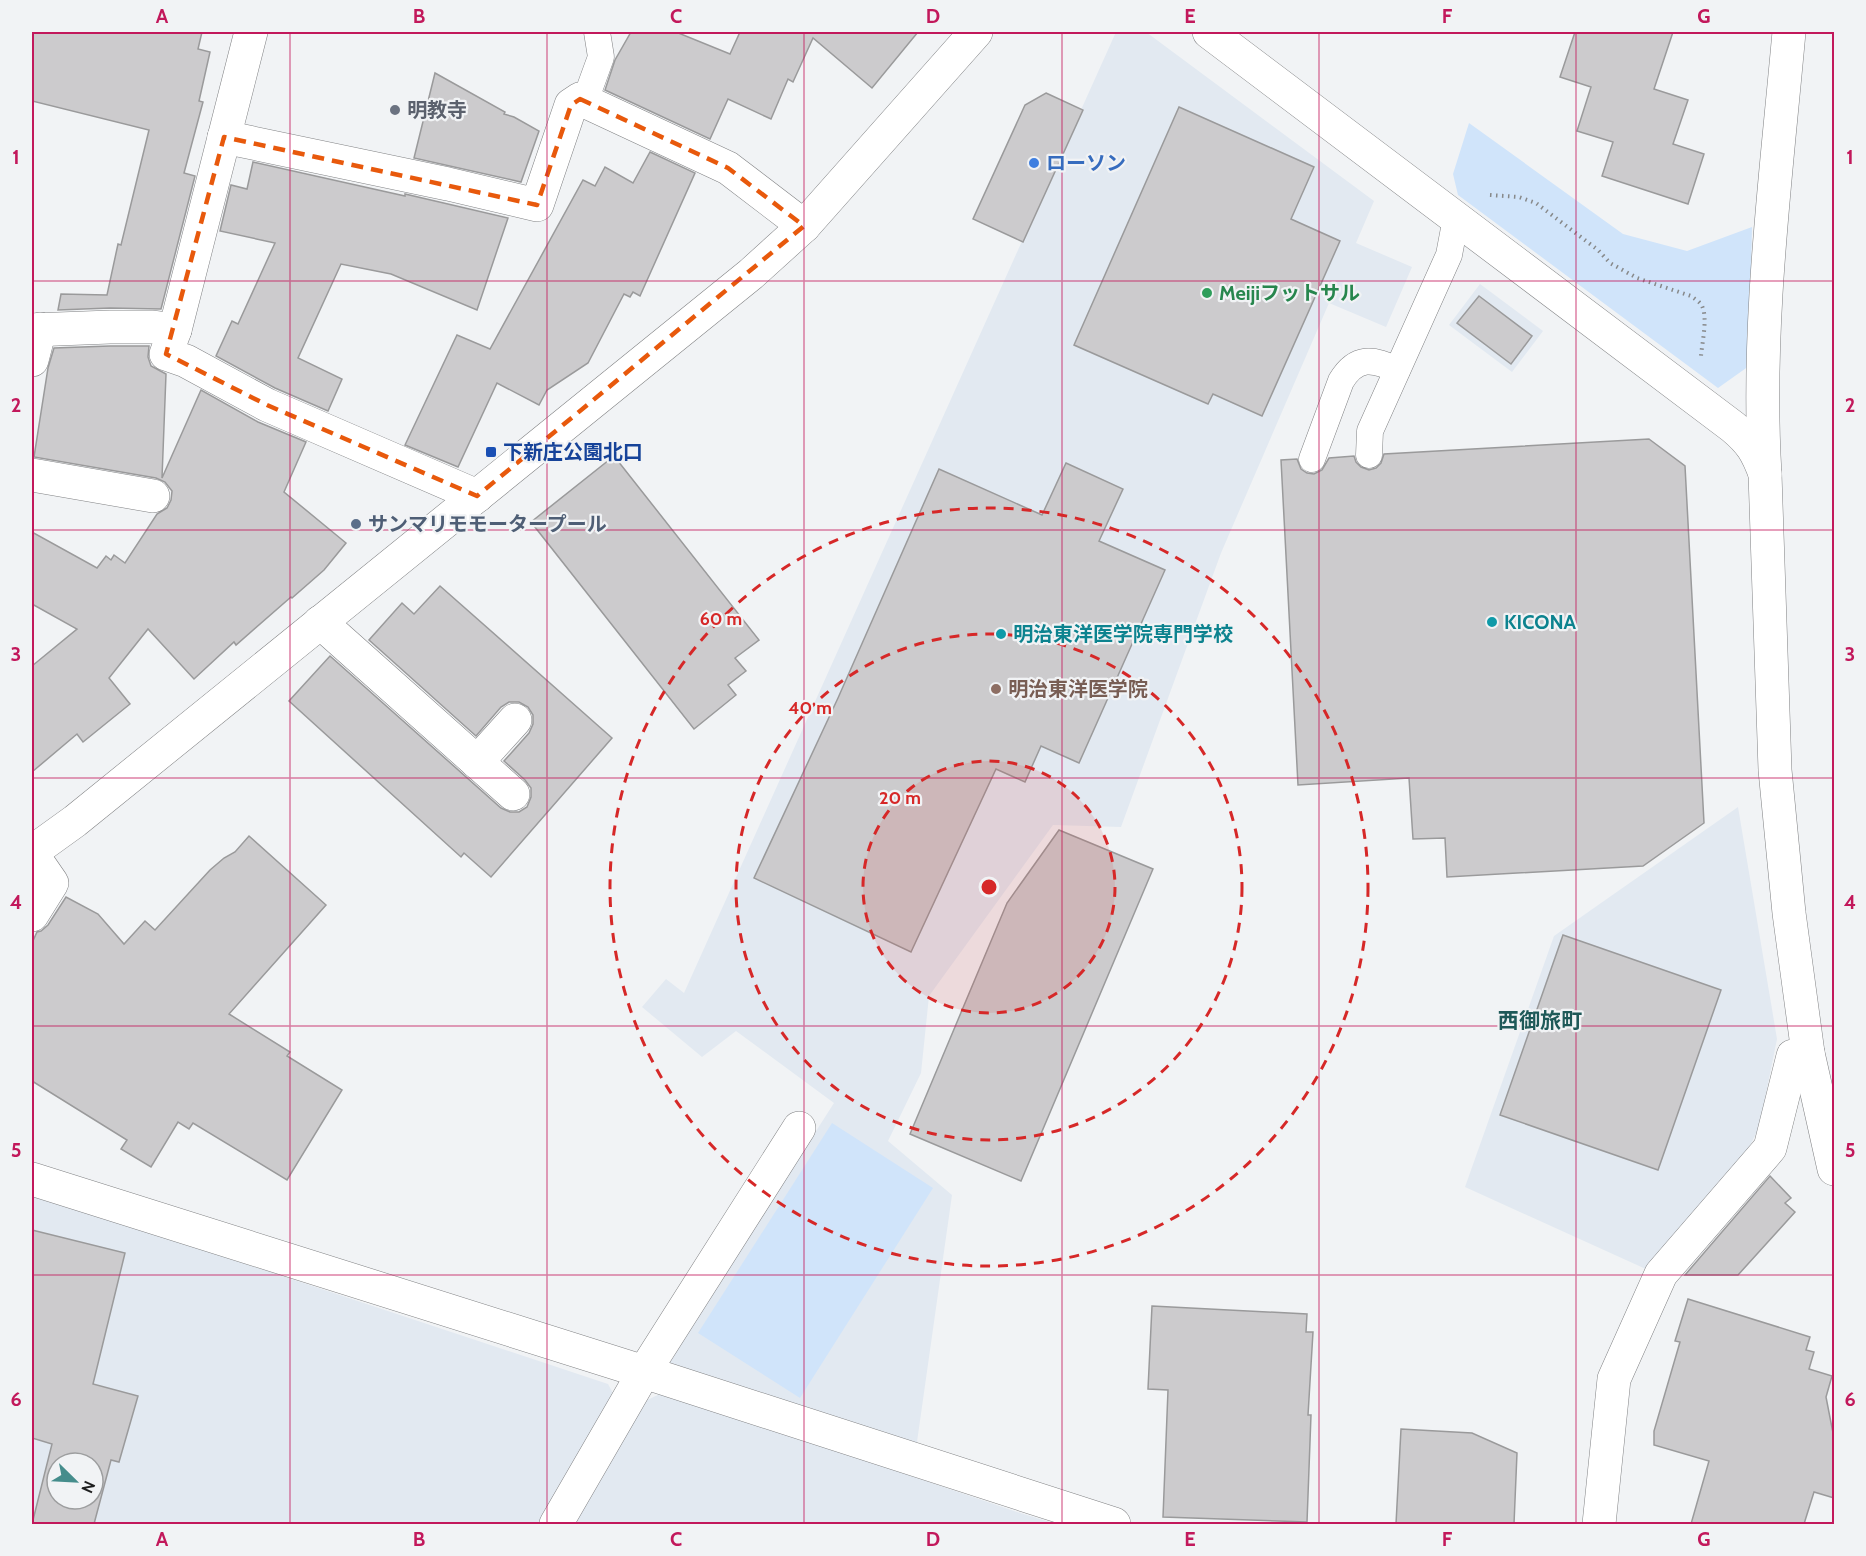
<svg xmlns="http://www.w3.org/2000/svg" width="1866" height="1556" font-family="Cabin,'Noto Sans JP',sans-serif">
	<style>
		.built { fill: #e2e9f1; fill-rule: evenodd }
		.green { fill: #d0e4fa }
		.building { fill: #cccbcd; stroke: #9a9a9b; stroke-width: 1.5; fill-rule: evenodd }
		.lines { fill: none; stroke-linecap: round; stroke-linejoin: round }
		.lane-casing { stroke: #818284; stroke-width: 27 }
		.street-casing { stroke: #818284; stroke-width: 34 }
		.secondary-casing { stroke: #818284; stroke-width: 34 }
		.path { stroke: #87898a; stroke-width: 4; stroke-dasharray: 1.5 4.5; stroke-linecap: butt }
		.lane { stroke: #fff; stroke-width: 26 }
		.street { stroke: #fff; stroke-width: 33 }
		.secondary { stroke: #fff; stroke-width: 33 }
		.marked { fill: none; stroke: #e8590c; stroke-width: 4.5; stroke-dasharray: 12 8; stroke-linejoin: round }
		.grid { fill: none; stroke: #c2185b; stroke-width: 1.5; stroke-opacity: 0.55 }
		.ring { fill: none; stroke: #d62828; stroke-width: 3; stroke-dasharray: 10 8 }
		.worship-dot { fill: #6b7280; stroke: #f1f3f5; stroke-width: 2 }
		.shop-dot { fill: #3f7fe0; stroke: #f1f3f5; stroke-width: 2 }
		.leisure-dot { fill: #2e9e5b; stroke: #f1f3f5; stroke-width: 2 }
		.transit-dot { fill: #1a4fb4; stroke: #f1f3f5; stroke-width: 2 }
		.service-dot { fill: #5c6f8a; stroke: #f1f3f5; stroke-width: 2 }
		.culture-dot { fill: #0f9aa8; stroke: #f1f3f5; stroke-width: 2 }
		.education-dot { fill: #8d6e63; stroke: #f1f3f5; stroke-width: 2 }
		.labels { text-anchor: middle; stroke-width: 4.5; stroke-linejoin: round; paint-order: stroke }
		.worship-label { font-size: 20px; font-weight: bold; fill: #5b616d; stroke: #f1f3f5; text-anchor: start }
		.shop-label { font-size: 20px; font-weight: bold; fill: #366cbe; stroke: #f1f3f5; text-anchor: start }
		.leisure-label { font-size: 20px; font-weight: bold; fill: #27864d; stroke: #f1f3f5; text-anchor: start }
		.transit-label { font-size: 20px; font-weight: bold; fill: #164399; stroke: #f1f3f5; text-anchor: start }
		.service-label { font-size: 20px; font-weight: bold; fill: #4e5e75; stroke: #f1f3f5; text-anchor: start }
		.culture-label { font-size: 20px; font-weight: bold; fill: #0d838f; stroke: #f1f3f5; text-anchor: start }
		.education-label { font-size: 20px; font-weight: bold; fill: #785e54; stroke: #f1f3f5; text-anchor: start }
		.neighbourhood-label { font-size: 21px; font-weight: bold; fill: #1e5958; stroke: #f1f3f5 }
		.centre { fill: #d62828; stroke: #f1f3f5; stroke-width: 3 }
		.ring-label { font-size: 18px; text-anchor: middle; font-weight: bold; fill: #d62828; stroke: #f1f3f5; stroke-width: 4.5; stroke-linejoin: round; paint-order: stroke }
		.neatline { fill: none; stroke: #c2185b; stroke-width: 2 }
		.grid-label { font-size: 20px; text-anchor: middle; font-weight: bold; fill: #c2185b }
	</style>
	<rect width="100%" height="100%" fill="#f1f3f5"/>
	<g class="built">
		<path d="M1116,32H1146L1374,201L1356,243L1412,267L1386,327L1329,303L1221,553L1121,827L1053,825L929,996L921,1073L888,1141L952,1195L916,1449L667,1364L834,1103L736,1031L702,1057L642,1007L666,979L684,993Z"/>
		<path d="M1480,284L1543,331L1512,372L1449,325Z"/>
		<path d="M1738,807L1777,1039L1759,1128L1744,1157L1648,1270L1465,1187L1554,936Z"/>
		<path d="M32,1193L608,1384L615,1397L538,1524H32ZM57,1463H93V1499H57Z"/>
		<path d="M664,1392L1017,1512L1056,1524H570L641,1403Z"/>
	</g>
	<g class="green">
		<path d="M1469,123L1623,234L1687,251L1752,227L1749,366L1718,388L1458,195L1453,174Z"/>
		<path d="M832,1123L933,1188L800,1398L698,1333Z"/>
	</g>
	<g class="building">
		<path d="M32,32H202L198,49L210,52L199,101L203,102L184,173L195,176L161,309L110,308L58,310L61,294L107,295L118,244L121,245L149,130L32,101Z"/>
		<path d="M631,32H676L730,54L740,32H918L872,88L813,38L793,82L788,79L771,119L728,99L710,139L605,90L615,60Z"/>
		<path d="M1575,32H1673L1654,89L1688,100L1673,144L1704,154L1688,204L1602,176L1613,142L1577,131L1591,87L1560,77Z"/>
		<path d="M435,73L505,112L504,114L514,117L539,131L521,182L414,158Z"/>
		<path d="M1046,93L1083,110L1023,242L973,219L1025,105Z"/>
		<path d="M1179,107L1314,167L1291,219L1340,241L1262,416L1213,394L1208,404L1074,345Z"/>
		<path d="M650,152L695,173L640,296L633,292L630,297L624,294L588,363L547,390L539,405L497,383L458,467L405,445L457,335L490,349L583,180L595,186L605,167L633,183Z"/>
		<path d="M253,162L405,196V194L508,218L477,310L391,274L341,264L298,358L342,379L328,411L275,388L216,356L232,321L238,324L275,243L220,231L231,185L247,189Z"/>
		<path d="M1479,296L1532,336L1511,364L1457,323Z"/>
		<path d="M110,346H149L148,357L151,366L166,374L162,478L201,390L258,422L306,442L284,492L346,543L324,570L292,598L291,597L236,645L234,642L194,679L148,629L109,678L130,704L83,742L77,734L32,772V666L77,629L32,604V532L97,568L106,556L111,560L114,555L125,563L157,514L167,508L171,500L172,491L165,482L156,478L34,457L48,368L54,348Z"/>
		<path d="M1649,439L1685,466L1704,823L1643,866L1447,877L1445,838L1413,839L1409,778L1298,785L1281,460L1297,459L1301,469L1307,473L1314,474L1322,470L1329,458L1354,456L1356,462L1361,467L1369,470L1376,468L1381,463L1384,454Z"/>
		<path d="M614,456L759,640L735,658L746,671L728,685L736,695L694,729L531,522Z"/>
		<path d="M1066,463L1123,489L1099,541L1165,570L1079,763L1041,746L1025,782L996,769L911,952L754,878L838,698L939,469L1042,515Z"/>
		<path d="M440,586L612,738L491,877L464,853L461,857L289,701L330,656L501,808L510,812H519L527,807L531,797V788L525,780L504,761L529,733L533,724V715L528,707L519,702H509L501,707L476,736L369,640L402,603L414,614Z"/>
		<path d="M1059,830L1153,869L1021,1181L910,1134L1007,903Z"/>
		<path d="M249,836L326,905L229,1014L290,1052L287,1056L342,1090L287,1180L193,1123L189,1129L178,1122L151,1167L121,1149L127,1140L32,1081V943L37,932L41,931L48,925L66,897L98,914L124,944L145,921L155,930L210,870L224,858L235,852Z"/>
		<path d="M1563,935L1721,990L1658,1170L1500,1115Z"/>
		<path d="M1770,1176L1791,1198L1785,1203L1795,1212L1738,1275H1685Z"/>
		<path d="M32,1230L125,1253L93,1384L138,1396L119,1462L111,1460L94,1524H32L52,1444L32,1438ZM57,1463H93V1499H57Z"/>
		<path d="M1688,1299L1810,1337L1806,1350L1814,1352L1809,1369L1832,1376L1826,1397L1834,1438V1498L1814,1492L1804,1524H1691L1709,1461L1654,1445V1431L1680,1342L1675,1341Z"/>
		<path d="M1152,1306L1307,1314L1306,1332H1313L1308,1415H1311L1307,1522L1163,1517L1168,1390L1148,1389Z"/>
		<path d="M1401,1429L1472,1433L1517,1453L1514,1524H1396Z"/>
	</g>
	<g class="lines">
		<defs>
			<g id="lane">
				<path d="M585,101L601,57L597,32"/>
				<path d="M1369,455L1370,431L1449,255L1456,218"/>
				<path d="M1312,459L1341,381C1356,356 1373,358 1397,370"/>
			</g>
			<g id="street">
				<path d="M251,32L175,330L166,354L186,361L267,405L477,496"/>
				<path d="M224,137L448,184L537,205L571,105L580,99L728,168L804,226"/>
				<path d="M32,330L110,327H153L175,330"/>
				<path d="M32,360L40,329"/>
				<path d="M1765,474C1756,327 1776,178 1789,32"/>
				<path d="M32,475L153,496"/>
				<path d="M320,622L513,794"/>
				<path d="M477,762L515,720"/>
				<path d="M32,854L52,883L32,915"/>
				<path d="M32,1179L644,1372L1114,1524"/>
				<path d="M556,1524L644,1372L799,1128"/>
				<path d="M1599,1524L1614,1379L1661,1274L1770,1148L1793,1056L1808,1053"/>
			</g>
			<g id="secondary">
				<path d="M1209,32L1733,427C1751,442 1757,452 1765,474L1775,770L1789,913L1808,1053L1834,1169"/>
				<path d="M32,852L75,821L751,274L804,226L976,32"/>
			</g>
		</defs>
		<use href="#lane" class="lane-casing"/>
		<use href="#street" class="street-casing"/>
		<use href="#secondary" class="secondary-casing"/>
		<path class="path" d="M1490,195L1519,197L1536,203L1598,250L1610,263L1637,278L1691,296C1695,299 1700,302 1702,306C1708,318 1702,343 1701,356"/>
		<use href="#lane" class="lane"/>
		<use href="#street" class="street"/>
		<use href="#secondary" class="secondary"/>
	</g>
	<path class="marked" d="M580,99L728,168L804,226L477,496L267,405L166,354L224,137L537,205L571,105Z"/>
	<path class="grid" d="M290,32V1524M547,32V1524M804,32V1524M1062,32V1524M1319,32V1524M1576,32V1524M32,281H1834M32,530H1834M32,778H1834M32,1026H1834M32,1275H1834"/>
	<circle cx="989" cy="887" r="126" fill="#d62828" fill-opacity=".12"/>
	<g class="ring">
		<circle cx="989" cy="887" r="126"/>
		<circle cx="989" cy="887" r="253"/>
		<circle cx="989" cy="887" r="379"/>
	</g>
	<circle class="worship-dot" cx="395" cy="110" r="6"/>
	<circle class="shop-dot" cx="1034" cy="163" r="6"/>
	<circle class="leisure-dot" cx="1207" cy="293" r="6"/>
	<rect class="transit-dot" x="485" y="446" width="12" height="12" rx="3"/>
	<circle class="service-dot" cx="356" cy="524" r="6"/>
	<g class="culture-dot">
		<circle cx="1492" cy="622" r="6"/>
		<circle cx="1001" cy="634" r="6"/>
	</g>
	<circle class="education-dot" cx="996" cy="689" r="6"/>
	<g class="labels">
		<g class="worship-label">
			<text x="407" y="117">明教寺</text>
		</g>
		<g class="shop-label">
			<text x="1046" y="170">ローソン</text>
		</g>
		<g class="leisure-label">
			<text x="1219" y="300">Meijiフットサル</text>
		</g>
		<g class="transit-label">
			<text x="503" y="459">下新庄公園北口</text>
		</g>
		<g class="service-label">
			<text x="368" y="531">サンマリモモータープール</text>
		</g>
		<g class="culture-label">
			<text x="1504" y="629">KICONA</text>
			<text x="1013" y="641">明治東洋医学院専門学校</text>
		</g>
		<g class="education-label">
			<text x="1008" y="696">明治東洋医学院</text>
		</g>
		<g class="neighbourhood-label">
			<text x="1540" y="1028">西御旅町</text>
		</g>
	</g>
	<circle cx="989" cy="887" r="9" class="centre"/>
	<g class="ring-label">
		<text x="721" y="625">60 m</text>
		<text x="810" y="714">40 m</text>
		<text x="900" y="804">20 m</text>
	</g>
	<rect width="1866" height="1556" fill="none" stroke="#f1f3f5" stroke-width="66"/>
	<g transform="translate(75 1481) rotate(114)"><circle r="28" fill="#f1f3f5" stroke="#9d9e9f" stroke-width="1.5"/>
	<path d="M0-4.5L10 22L0 15L-10 22Z" fill="#458d8c"/>
	<text y="-9" font-size="16" font-weight="bold" text-anchor="middle" fill="#1e1f1f">N</text>
	</g>
	<rect x="33" y="33" width="1800" height="1490" class="neatline"/>
	<g class="grid-label">
		<text x="162" y="23">A</text>
		<text x="419" y="23">B</text>
		<text x="676" y="23">C</text>
		<text x="933" y="23">D</text>
		<text x="1190" y="23">E</text>
		<text x="1447" y="23">F</text>
		<text x="1704" y="23">G</text>
		<text x="16" y="164">1</text>
		<text x="1850" y="164">1</text>
		<text x="16" y="412">2</text>
		<text x="1850" y="412">2</text>
		<text x="16" y="661">3</text>
		<text x="1850" y="661">3</text>
		<text x="16" y="909">4</text>
		<text x="1850" y="909">4</text>
		<text x="16" y="1157">5</text>
		<text x="1850" y="1157">5</text>
		<text x="16" y="1406">6</text>
		<text x="1850" y="1406">6</text>
		<text x="162" y="1546">A</text>
		<text x="419" y="1546">B</text>
		<text x="676" y="1546">C</text>
		<text x="933" y="1546">D</text>
		<text x="1190" y="1546">E</text>
		<text x="1447" y="1546">F</text>
		<text x="1704" y="1546">G</text>
	</g>
</svg>
